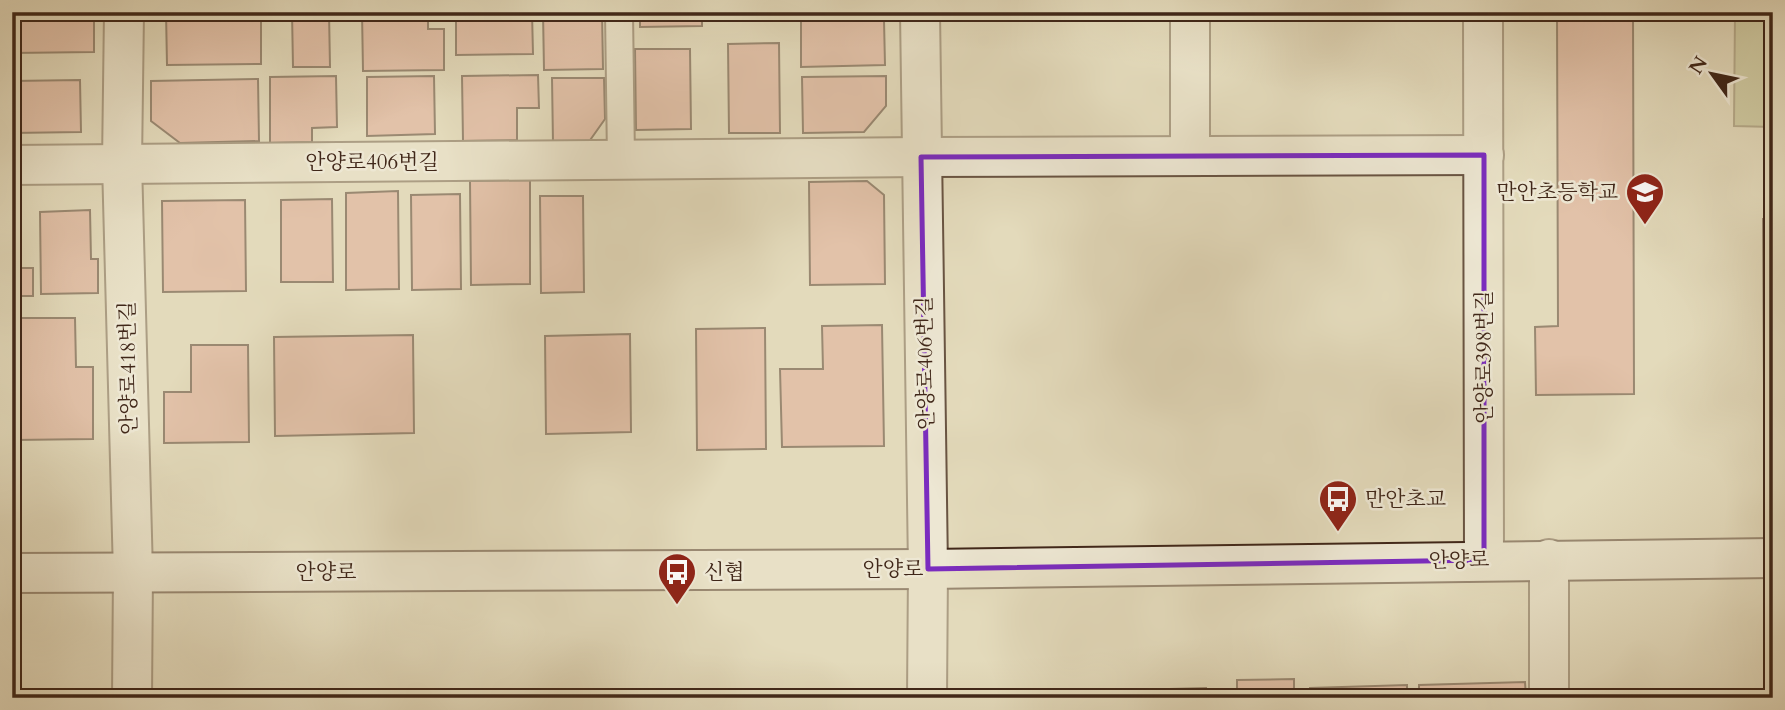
<svg xmlns="http://www.w3.org/2000/svg" width="1785" height="710" font-family="Cardo,'Noto Serif KR',serif">
	<style>
		.green { fill: #bbbd8b; stroke: #7e7252; stroke-width: 2 }
		.building { fill: #e1a492; stroke: #402719; stroke-width: 2 }
		.lines { fill: none; stroke-linecap: round; stroke-linejoin: round }
		.lane-casing { stroke: #695442; stroke-width: 30 }
		.street-casing { stroke: #695442; stroke-width: 42 }
		.secondary-casing { stroke: #402719; stroke-width: 42 }
		.lane { stroke: #ede7d3; stroke-width: 26 }
		.street { stroke: #ede7d3; stroke-width: 38 }
		.secondary { stroke: #ede7d3; stroke-width: 38 }
		.marked { fill: none; stroke: #7b2cbf; stroke-width: 5; stroke-linejoin: round }
		.labels { text-anchor: middle; stroke-width: 5; stroke-linejoin: round; paint-order: stroke }
		.street-label { font-size: 21px; fill: #402719; stroke: #ede7d3 }
		.poi-label { font-size: 21px; fill: #402719; stroke: #ede7d3; text-anchor: start }
	</style>
	<rect width="100%" height="100%" fill="#e3dabb"/>
	<filter id="stains"><feTurbulence type="fractalNoise" baseFrequency=".00286" numOctaves="4"/><feColorMatrix values="0 0 0 0 .2 0 0 0 0 .09 0 0 0 0 .02 0 0 0 .5 -.17"/></filter>
	<radialGradient id="worn" r=".72"><stop offset=".6" stop-color="#630" stop-opacity="0"/><stop offset="1" stop-color="#630" stop-opacity=".3"/></radialGradient>
	<path class="green" d="M1735,12H1773V127L1734,126Z"/>
	<g class="building">
		<path d="M12,12H94V52L12,53Z"/>
		<path d="M166,12H261V64L167,65Z"/>
		<path d="M292,12H329L330,67H293Z"/>
		<path d="M362,12H428V29H444V70L363,71Z"/>
		<path d="M456,12H532L533,54L456,55Z"/>
		<path d="M543,12H602L603,69L544,70Z"/>
		<path d="M640,12H702V26L640,27Z"/>
		<rect x="713" y="12" width="58" height="7"/>
		<rect x="803" y="12" width="83" height="2"/>
		<path d="M1557,12H1633L1634,394L1536,395L1535,327L1558,326Z"/>
		<path d="M884,20L885,65L801,67V21Z"/>
		<path d="M779,43L780,133H729L728,44Z"/>
		<path d="M635,49H690L691,129L636,130Z"/>
		<path d="M538,75L539,108H517V140L463,141L462,76Z"/>
		<path d="M336,76L337,127L312,128V142L270,143V77Z"/>
		<path d="M434,76L435,134L367,136V77Z"/>
		<path d="M886,76V106L864,132L803,133L802,77Z"/>
		<path d="M552,78H604L605,119L588,143H553Z"/>
		<path d="M258,79L259,141L180,143L151,121V81Z"/>
		<path d="M80,80L81,132L12,133V81Z"/>
		<path d="M530,180V284L471,285L470,181Z"/>
		<path d="M867,181L884,195L885,284L810,285L809,182Z"/>
		<path d="M12,186H17L19,268H33V296H12Z"/>
		<path d="M398,191L399,289L346,290V193Z"/>
		<path d="M460,194L461,289L412,290L411,195Z"/>
		<path d="M540,196H583L584,292L541,293Z"/>
		<path d="M332,199L333,282H281V200Z"/>
		<path d="M245,200L246,291L163,292L162,201Z"/>
		<path d="M90,210L91,259H98V293L41,294L40,212Z"/>
		<path d="M1763,219H1773V387H1764Z"/>
		<path d="M13,318H75L76,367H93V439L14,440Z"/>
		<path d="M882,325L884,446L782,447L780,369H823L822,326Z"/>
		<path d="M765,328L766,449L697,450L696,329Z"/>
		<path d="M630,334L631,432L546,434L545,336Z"/>
		<path d="M413,335L414,433L275,436L274,337Z"/>
		<path d="M191,345H248L249,442L164,443V392H191Z"/>
		<path d="M1294,679V698H1237V680Z"/>
		<path d="M1525,682L1526,698H1419V685Z"/>
		<path d="M1407,685V698H1310V688Z"/>
		<path d="M1206,688V698H1132V690Z"/>
		<path d="M697,692V698H637V693Z"/>
		<rect x="159" y="693" width="87" height="5"/>
		<path d="M559,693V698H484V694Z"/>
		<rect x="12" y="694" width="92" height="4"/>
		<path d="M1128,696V698H1061V697Z"/>
	</g>
	<g class="lines">
		<defs>
			<path id="lane" d="M619,12L621,160"/>
			<g id="street">
				<path d="M124,12L122,163L133,573L132,698"/>
				<path d="M920,12L928,569L927,698"/>
				<path d="M1483,12L1484,560"/>
				<path d="M1190,156V12"/>
				<path d="M12,165L921,157L1484,155"/>
				<path d="M1549,698V559"/>
			</g>
			<path id="secondary" d="M12,573L928,569L1773,558"/>
		</defs>
		<use href="#lane" class="lane-casing"/>
		<use href="#street" class="street-casing"/>
		<use href="#secondary" class="secondary-casing"/>
		<use href="#lane" class="lane"/>
		<use href="#street" class="street"/>
		<use href="#secondary" class="secondary"/>
	</g>
	<path d="M0 0H1785V710H0ZM1484,155V560L928,569L921,157Z" fill="#e3dabb" fill-opacity=".55" fill-rule="evenodd"/>
	<path class="marked" d="M1484,155V560L928,569L921,157Z"/>
	<defs>
		<symbol id="school-pin" viewBox="-11 -11 22 30"><path d="M0 17L-7.5 6A9.5 9.5 0 1 1 7.5 6Z" fill="#8f2418" stroke="#ede7d3"/><path d="M0-5L7-2L0 1L-7-2ZM-4 1L0 2.5L4 1V4Q0 6-4 4Z" fill="#fff"/></symbol>
		<symbol id="bus-pin" viewBox="-11 -11 22 30"><path d="M0 17L-7.5 6A9.5 9.5 0 1 1 7.5 6Z" fill="#8f2418" stroke="#ede7d3"/><path d="M-5-6H5V4H4V6H2V4H-2V6H-4V4H-5ZM-3.5-4V0h7V-4ZM-3.5 1.2v1.5H-2V1.2ZM2 1.2v1.5H3.5V1.2Z" fill="#fff"/></symbol>
	</defs>
	<g fill-rule="evenodd">
		<use href="#school-pin" x="1623" y="170" width="44" height="60"/>
		<use href="#bus-pin" x="1316" y="477" width="44" height="60"/>
		<use href="#bus-pin" x="655" y="550" width="44" height="60"/>
	</g>
	<g class="labels">
		<g class="street-label">
			<text x="372" y="169">안양로406번길</text>
			<text transform="translate(1484 357) rotate(-90)" y="7">안양로398번길</text>
			<text transform="translate(925 363) rotate(-91)" y="7">안양로406번길</text>
			<text transform="translate(128 368) rotate(-91)" y="7">안양로418번길</text>
			<text transform="translate(1459 560) rotate(-1)" y="7">안양로</text>
			<text x="893" y="576">안양로</text>
			<text x="326" y="579">안양로</text>
		</g>
		<g class="poi-label">
			<text x="1618" y="199" text-anchor="end">만안초등학교</text>
			<text x="1365" y="506">만안초교</text>
			<text x="704" y="579">신협</text>
		</g>
	</g>
	<rect width="1785" height="710" fill="none" stroke="#e3dabb" stroke-width="42"/>
	<rect x="14" y="14" width="1757" height="682" fill="none" stroke="#402719" stroke-width="3.5"/>
	<rect x="21" y="21" width="1743" height="668" fill="none" stroke="#402719" stroke-width="2"/>
	<g transform="translate(1712 74) rotate(303)" stroke="#ede7d3" stroke-width="5" paint-order="stroke">
	<path d="M0-5L12 26L0 18L-12 26Z" fill="#402719"/>
	<text y="-10" font-size="19" font-weight="bold" text-anchor="middle" fill="#402719">N</text>
	</g>
	<rect width="100%" height="100%" filter="url(#stains)"/>
	<rect width="100%" height="100%" fill="url(#worn)"/>
</svg>
